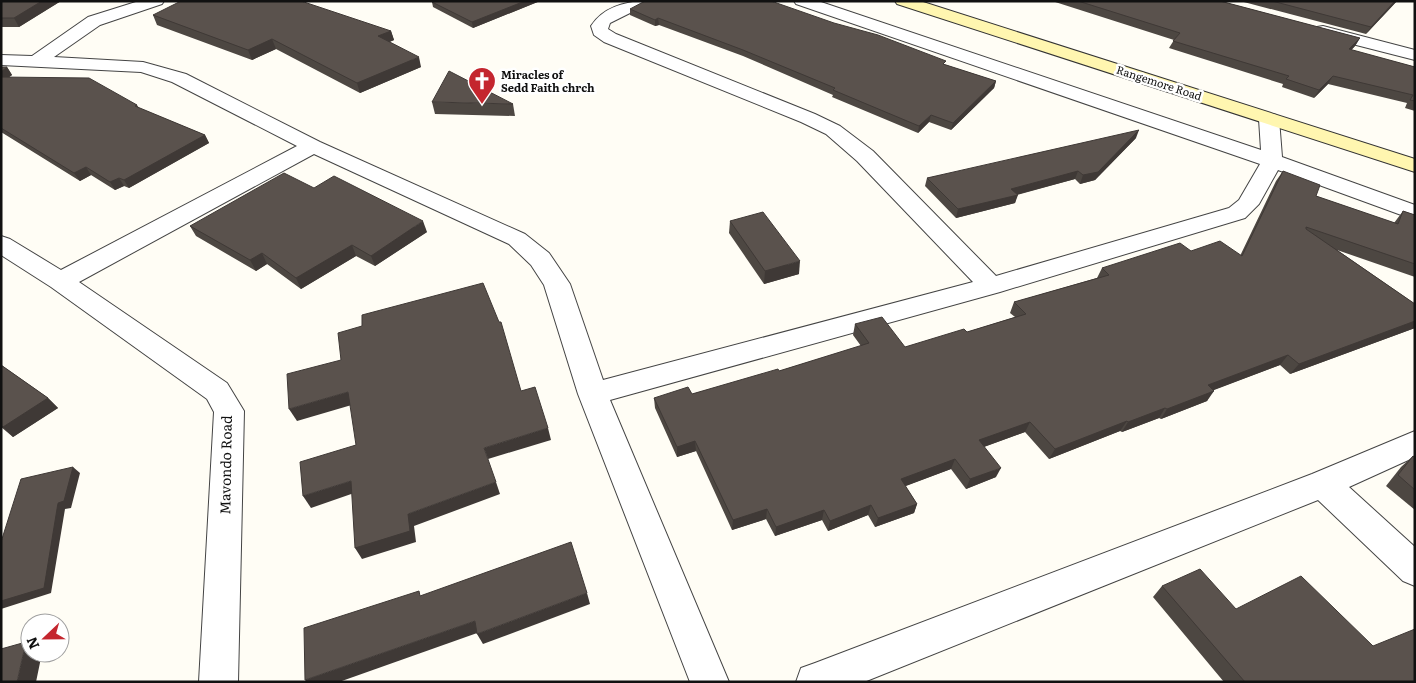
<svg xmlns="http://www.w3.org/2000/svg" width="1416" height="683" font-family="Literata,serif">
	<style>
		.lines { fill: none; stroke-linecap: round; stroke-linejoin: round }
		.street-casing { stroke: #444; stroke-width: 2 }
		.secondary-casing { stroke: #333; stroke-width: 2 }
		.street { fill: #fff; fill-rule: evenodd }
		.secondary { fill: #fff6b0; fill-rule: evenodd }
		.wall { fill: #4d4742 }
		.shaded-wall { fill: #3f3936 }
		.building { fill: #5a524d; stroke: #3f3936 }
		.labels { text-anchor: middle; stroke-width: 5; stroke-linejoin: round; paint-order: stroke }
		.far-poi-label { font-size: 11px; font-weight: bold; fill: #111; stroke: #fff; text-anchor: start }
		.far-street-label { font-size: 11px; fill: #111; stroke: #fff }
		.street-label { font-size: 14px; fill: #111; stroke: #fff }
	</style>
	<rect width="100%" height="100%" fill="#fffdf5"/>
	<g class="lines">
		<defs>
			<g id="street">
				<path d="M139,1H164L162,4L100,25L54,57L143,62L186,74L320,142L525,234L549,253L570,284L603,380L973,282L857,161L826,134L801,122L604,42L594,35L591,26C604,6 627,1 650,1L648,4L610,23L608,29L616,34L815,114L840,126L873,151L996,276L1229,208L1239,200L1260,164L796,4L794,1H818L1261,150L1259,119L1262,115L1269,113L1276,115L1279,119L1282,157L1415,205V220L1278,170L1259,204L1245,218L1000,292L610,400L729,682H690L578,394L544,285L531,265L509,244L314,154L79,282L227,383L244,411L238,682H199L214,412L207,399L51,287L1,255V236L10,239L61,270L297,146L172,82L141,72L1,65V55L32,56L88,17Z"/>
				<path d="M1323,26L1415,50V60L1317,35L1314,31L1317,27Z"/>
				<path d="M1415,431V457L1349,487L1415,547V586L1403,581L1318,500L864,682H796L801,668L815,663L1312,474Z"/>
			</g>
			<path id="secondary" d="M895,1H920L1415,159V172L897,4Z"/>
		</defs>
		<use href="#street" class="street-casing"/>
		<use href="#secondary" class="secondary-casing"/>
		<use href="#street" class="street"/>
		<use href="#secondary" class="secondary"/>
	</g>
	<g class="wall">
		<path d="M1,1H61L19,27H1Z"/>
		<path d="M540,1L473,28L433,7L432,2Z"/>
		<path d="M1052,1H1220L1360,38L1355,46L1351,50L1415,67V111L1405,108L1407,103L1328,84L1314,98L1282,87L1283,84L1169,48L1174,40Z"/>
		<path d="M1240,1H1397L1366,34Z"/>
		<path d="M630,9L946,65L996,81L994,88L951,130L929,122L918,133L832,97L833,95L743,56L659,25L655,26L630,15Z"/>
		<path d="M153,15L391,31L394,40L389,42L421,67L360,93L276,49L252,60L157,25Z"/>
		<path d="M1,67H7L12,75L9,77L137,105L139,108L205,135L209,143L129,188L124,186L115,190L91,175L80,181L1,132Z"/>
		<path d="M432,102L513,104L515,116L435,114Z"/>
		<path d="M1136,138L1095,180L1080,184L1075,179L1017,195L1015,203L956,218L925,186L927,178Z"/>
		<path d="M1283,171L1316,196L1394,223L1403,211L1415,215V277L1337,250L1415,304V328L1290,374L1280,365L1213,390L1207,401L1161,419L1159,418L1122,432L1120,431L1049,459L1025,432L984,447L996,477L966,489L951,469L905,486L917,504L914,513L875,527L868,515L828,531L822,520L775,536L766,519L732,530L696,451L677,457L655,408L654,398L692,394L779,371L861,346L853,335L855,324L905,347L967,332L1015,317L1010,313L1014,302L1097,278L1102,268L1191,251L1240,256L1276,181Z"/>
		<path d="M314,188L427,232L375,266L356,256L301,289L267,264L256,271L196,236L190,226Z"/>
		<path d="M730,221L799,274L764,284L729,233Z"/>
		<path d="M1,365L48,398L58,408L13,437L1,427Z"/>
		<path d="M1413,456L1415,457V510L1386,486L1401,467Z"/>
		<path d="M1162,586L1236,609L1373,646L1415,682H1224L1153,597Z"/>
	</g>
	<g class="shaded-wall">
		<path d="M42,1H61L19,27L14,18Z"/>
		<path d="M525,1H540L473,28L472,22Z"/>
		<path d="M1395,1H1397L1366,34L1371,27Z"/>
		<path d="M658,18L659,25L655,26V20Z"/>
		<path d="M391,31L394,40L381,46L378,36Z"/>
		<path d="M1360,38L1355,46L1345,57L1349,49Z"/>
		<path d="M272,39L276,49L252,60L248,50Z"/>
		<path d="M419,57L421,67L360,93L357,83Z"/>
		<path d="M7,67L12,75L1,83V72Z"/>
		<path d="M1333,76L1328,84L1314,98L1319,90Z"/>
		<path d="M996,81L994,88L951,130L953,123Z"/>
		<path d="M931,115L929,122L918,133L919,126Z"/>
		<path d="M1139,130L1136,138L1095,180L1080,184L1083,175Z"/>
		<path d="M205,135L209,143L129,188L124,180Z"/>
		<path d="M86,167L91,175L80,181L74,173Z"/>
		<path d="M1078,171L1075,179L1008,197L1011,189Z"/>
		<path d="M119,178L124,186L115,190L110,182Z"/>
		<path d="M1018,195L1015,203L956,218L958,209Z"/>
		<path d="M423,221L427,232L375,266L371,256Z"/>
		<path d="M352,245L356,256L301,289L296,278Z"/>
		<path d="M262,253L267,264L256,271L250,260Z"/>
		<path d="M800,261L799,274L764,284L765,271Z"/>
		<path d="M1415,321V328L1290,374L1299,364Z"/>
		<path d="M1288,355L1280,365L1201,395L1208,385Z"/>
		<path d="M1214,391L1207,401L1161,419L1167,409Z"/>
		<path d="M348,392L355,404L297,421L289,409Z"/>
		<path d="M48,398L58,408L13,437L3,427Z"/>
		<path d="M1165,408L1159,418L1122,432L1128,422Z"/>
		<path d="M1127,421L1120,431L1049,459L1055,449Z"/>
		<path d="M1030,422L1025,432L975,450L979,440Z"/>
		<path d="M548,428L551,440L488,459L484,448Z"/>
		<path d="M695,441L696,451L677,457V447Z"/>
		<path d="M955,459L951,469L898,489L901,479Z"/>
		<path d="M73,467L80,473L71,508L65,509L51,593L1,609V601L58,503Z"/>
		<path d="M1001,468L996,477L966,489L970,479Z"/>
		<path d="M351,481L357,492L311,508L303,496Z"/>
		<path d="M496,482L500,494L414,526L416,542L362,559L355,548L408,514Z"/>
		<path d="M917,504L914,513L875,527L878,518Z"/>
		<path d="M871,505L868,515L828,531L830,521Z"/>
		<path d="M767,509L766,519L732,530L733,520Z"/>
		<path d="M824,510L822,520L775,536L776,527Z"/>
		<path d="M587,593L590,604L483,644L477,634Z"/>
		<path d="M475,621L480,632L339,682H307L305,680Z"/>
		<path d="M26,642L30,644V653H42L36,682H17Z"/>
	</g>
	<g class="building">
		<path d="M1,1H42L14,18H1Z"/>
		<path d="M181,1H301L391,31L378,36L419,57L357,83L272,39L248,50L153,15Z"/>
		<path d="M432,1H525L472,22L432,2Z"/>
		<path d="M645,1H771L834,23L878,35L946,61L943,64L996,81L953,123L931,115L919,126L833,90L835,88L743,50L658,18L655,20L630,9Z"/>
		<path d="M1078,1H1220L1360,38L1349,49L1415,67V101L1410,100L1413,95L1333,76L1319,90L1286,79L1289,76L1173,41L1180,33Z"/>
		<path d="M1272,1H1395L1371,27Z"/>
		<path d="M1,67H7L1,72Z"/>
		<path d="M449,71L513,104L432,102Z"/>
		<path d="M1,77L89,78L137,105L135,106L205,135L124,180L119,178L110,182L86,167L74,173L1,128Z"/>
		<path d="M1139,130L1098,172L1083,175L1078,171L1011,189L1018,195L958,209L927,178Z"/>
		<path d="M1283,171L1320,185L1316,196L1398,224L1403,211L1415,215V264L1306,227V229L1415,304V321L1299,364L1288,355L1208,385L1214,391L1167,409L1165,408L1128,422L1127,421L1055,449L1030,422L979,440L1001,468L970,479L955,459L901,479L917,504L878,518L871,505L830,521L824,510L776,527L767,509L733,520L695,441L677,447L654,398L688,387L692,394L778,369L779,371L869,343L855,324L882,317L905,347L964,329L967,332L1026,314L1014,302L1109,275L1102,268L1180,243L1191,251L1220,241L1242,256Z"/>
		<path d="M284,173L314,188L334,176L423,221L371,256L352,245L296,278L262,253L250,260L190,226Z"/>
		<path d="M763,212L800,261L765,271L730,221Z"/>
		<path d="M483,283L499,322H501L521,391L535,387L548,428L484,448L496,482L408,514L410,531L355,548L351,481L303,496L300,462L356,445L348,392L289,409L287,374L341,360L338,333L362,326V315Z"/>
		<path d="M1,365L48,398L3,427L1,426Z"/>
		<path d="M1413,456L1415,457V490L1398,475Z"/>
		<path d="M73,467L64,501L58,503L44,588L1,601V542L21,479Z"/>
		<path d="M571,542L587,593L477,634L475,621L305,680L304,628L419,591L420,596Z"/>
		<path d="M1200,569L1236,609L1301,576L1373,646L1415,629V682H1245L1162,586Z"/>
		<path d="M26,642L17,682H1V649Z"/>
	</g>
	<defs>
		<symbol id="church-pin" viewBox="-11 -11 22 30"><path d="M0 17L-7.5 6A9.5 9.5 0 1 1 7.5 6Z" fill="#c4262e" stroke="#fff"/><path d="M-1.2-6h2.4v3.5h3.3v2.4h-3.3V6h-2.4V-.1h-3.3v-2.4h3.3Z" fill="#fff"/></symbol>
	</defs>
	<g fill-rule="evenodd">
		<use href="#church-pin" x="466" y="65" width="32" height="43"/>
	</g>
	<g class="labels">
		<g class="far-poi-label">
			<text x="501" y="79">Miracles of<tspan x="501" dy="13">Sedd Faith chrch</tspan></text>
		</g>
		<g class="far-street-label">
			<text transform="translate(1159 83) rotate(18)" y="4">Rangemore Road</text>
		</g>
		<g class="street-label">
			<text transform="translate(226 465) rotate(-89)" y="5">Mavondo Road</text>
		</g>
	</g>
	<rect width="1416" height="683" fill="none" stroke="#111111" stroke-width="5"/>
	<g transform="translate(45 638) rotate(248)"><circle r="24" fill="#ffffff" stroke="#a0a0a0"/>
	<path d="M0-4L9 19L0 12L-9 19Z" fill="#c4262e"/>
	<text y="-8" font-size="14" font-weight="bold" text-anchor="middle" fill="#111111">N</text>
	</g>
</svg>
